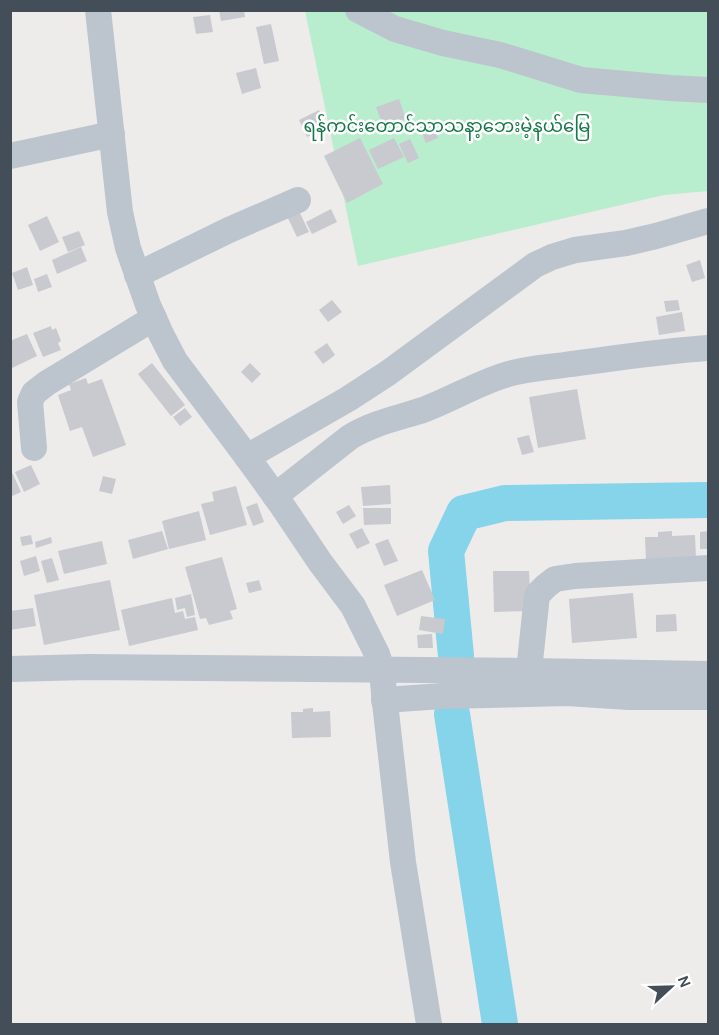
<svg xmlns="http://www.w3.org/2000/svg" width="719" height="1035" font-family="Karla,'Noto Sans Myanmar',sans-serif">
	<style>
		.green { fill: #b8edcd }
		.lines { fill: none; stroke-linecap: round; stroke-linejoin: round }
		.river { stroke: #85d4ea; stroke-width: 36 }
		.building { fill: #c8cad0 }
		.minor { stroke: #bcc5ce; stroke-width: 26 }
		.labels { text-anchor: middle; stroke-width: 5; stroke-linejoin: round; paint-order: stroke }
		.park-label { font-size: 18px; fill: #167848; stroke: #fff }
	</style>
	<rect width="100%" height="100%" fill="#eeebeb"/>
	<path class="green" d="M305,11H708V191L664,195L358,266Z"/>
	<g class="lines">
		<g class="river">
			<path d="M456,656L446,551L464,513L505,503L708,500"/>
			<path d="M452,714L500,1024"/>
		</g>
	</g>
	<g class="building">
		<path d="M219,10H244L245,17L221,21Z"/>
		<path d="M210,15L213,32L196,34L193,17Z"/>
		<path d="M271,24L279,61L264,64L256,27Z"/>
		<path d="M256,68L261,88L242,94L236,73Z"/>
		<path d="M399,99L406,119L383,126L376,107Z"/>
		<path d="M319,110L327,128L307,137L299,120Z"/>
		<path d="M432,123L438,138L426,143L420,128Z"/>
		<path d="M360,138L383,184L347,203L324,156Z"/>
		<path d="M394,138L404,157L378,169L369,150Z"/>
		<path d="M410,139L419,158L408,163L399,144Z"/>
		<path d="M298,209L309,232L297,237L286,214Z"/>
		<path d="M331,209L337,222L312,234L306,222Z"/>
		<path d="M47,216L59,242L40,251L28,225Z"/>
		<path d="M79,231L85,245L68,252L62,237Z"/>
		<path d="M81,247L87,261L57,274L52,260Z"/>
		<path d="M700,260L705,278L692,282L686,265Z"/>
		<path d="M27,267L33,285L18,290L12,273Z"/>
		<path d="M47,274L52,287L38,292L34,279Z"/>
		<path d="M332,300L342,312L328,322L319,310Z"/>
		<path d="M678,300L680,310L666,312L664,301Z"/>
		<path d="M682,312L685,331L659,335L656,317Z"/>
		<path d="M51,326L52,330L56,328L61,341L58,343L61,350L43,357L33,333Z"/>
		<path d="M27,334L37,356L10,369V341Z"/>
		<path d="M327,343L335,355L323,364L314,352Z"/>
		<path d="M152,363L185,405L171,416L138,374Z"/>
		<path d="M250,363L261,374L252,383L241,372Z"/>
		<path d="M86,378L88,384L102,379L126,445L93,457L82,427L70,431L58,395L71,390L69,384Z"/>
		<path d="M577,389L586,439L538,448L529,397Z"/>
		<path d="M185,408L192,417L180,426L173,417Z"/>
		<path d="M529,435L534,452L522,455L517,438Z"/>
		<path d="M31,465L40,484L24,492L15,472Z"/>
		<path d="M10,468L21,492L10,497Z"/>
		<path d="M103,476L116,479L112,494L99,491Z"/>
		<path d="M390,485L391,504L363,506L361,487Z"/>
		<path d="M236,486L247,525L210,535L201,504L214,501L212,492Z"/>
		<path d="M257,503L264,522L253,526L246,507Z"/>
		<path d="M349,505L356,516L343,524L336,512Z"/>
		<path d="M363,508H391V524L364,525Z"/>
		<path d="M199,511L206,540L169,549L162,521Z"/>
		<path d="M362,528L370,543L357,549L349,534Z"/>
		<path d="M162,531L168,549L133,559L128,540Z"/>
		<path d="M672,531V536L695,535L696,559L646,562L645,537H658V532Z"/>
		<path d="M708,531V549H700V532Z"/>
		<path d="M31,535L33,544L22,546L20,537Z"/>
		<path d="M51,537L52,543L36,548L35,542Z"/>
		<path d="M388,539L398,561L384,566L375,544Z"/>
		<path d="M102,541L107,564L64,574L58,551Z"/>
		<path d="M36,556L40,571L24,576L20,561Z"/>
		<path d="M222,557L237,609L230,611L233,619L209,625L206,618L200,619L185,567Z"/>
		<path d="M52,558L59,580L47,583L41,561Z"/>
		<path d="M422,570L435,600L397,616L384,585Z"/>
		<path d="M493,571H529L531,611L494,612Z"/>
		<path d="M110,580L120,630L44,645L34,595Z"/>
		<path d="M259,580L262,590L249,593L246,583Z"/>
		<path d="M633,593L637,638L572,643L569,599Z"/>
		<path d="M191,594L195,615L187,617L185,608L177,610L175,598Z"/>
		<path d="M172,598L175,613L183,611L185,619L195,617L198,630L129,646L121,610Z"/>
		<path d="M33,608L36,626L10,630V611Z"/>
		<path d="M676,614L677,631L656,632V615Z"/>
		<path d="M421,616L445,619L443,634L419,630Z"/>
		<path d="M432,634L433,648H418L417,635Z"/>
		<path d="M313,708V712L330,711L331,737L292,738L291,712H303V709Z"/>
	</g>
	<g class="lines">
		<g class="minor">
			<path d="M98,10L120,212L128,248L148,305L161,334L175,361L247,457L281,504L320,562L353,606L377,654L382,669L384,694L403,862L429,1024"/>
			<path d="M358,10L395,29L443,43L500,55L581,80L670,88L708,90"/>
			<path d="M10,156L112,134"/>
			<path d="M137,275L229,230L298,200"/>
			<path d="M34,448L30,402L34,393L47,383L154,318"/>
			<path d="M247,457L348,399L388,373L535,265L552,257L575,250L626,243L656,236L708,221"/>
			<path d="M275,496L350,437C373,423 398,418 423,410C453,399 481,381 512,373C532,368 552,367 571,364C617,358 662,351 708,348"/>
			<path d="M10,669L88,667L529,671L708,674"/>
			<path d="M529,671L537,595L546,586L555,579L575,576L708,568"/>
			<path d="M384,700L443,696L567,693L629,697H708"/>
		</g>
	</g>
	<g class="labels">
		<g class="park-label">
			<text x="447" y="132">ရန်ကင်းတောင်သာသနာ့ဘေးမဲ့နယ်မြေ</text>
		</g>
	</g>
	<rect width="719" height="1035" fill="none" stroke="#444e58" stroke-width="24"/>
	<g transform="translate(671 987) rotate(68)" stroke="#ffffff" stroke-width="4.5" paint-order="stroke">
	<path d="M0-4.5L10 22L0 15L-10 22Z" fill="#444e58"/>
	<text y="-9" font-size="16" font-weight="bold" text-anchor="middle" fill="#444e58">N</text>
	</g>
</svg>
